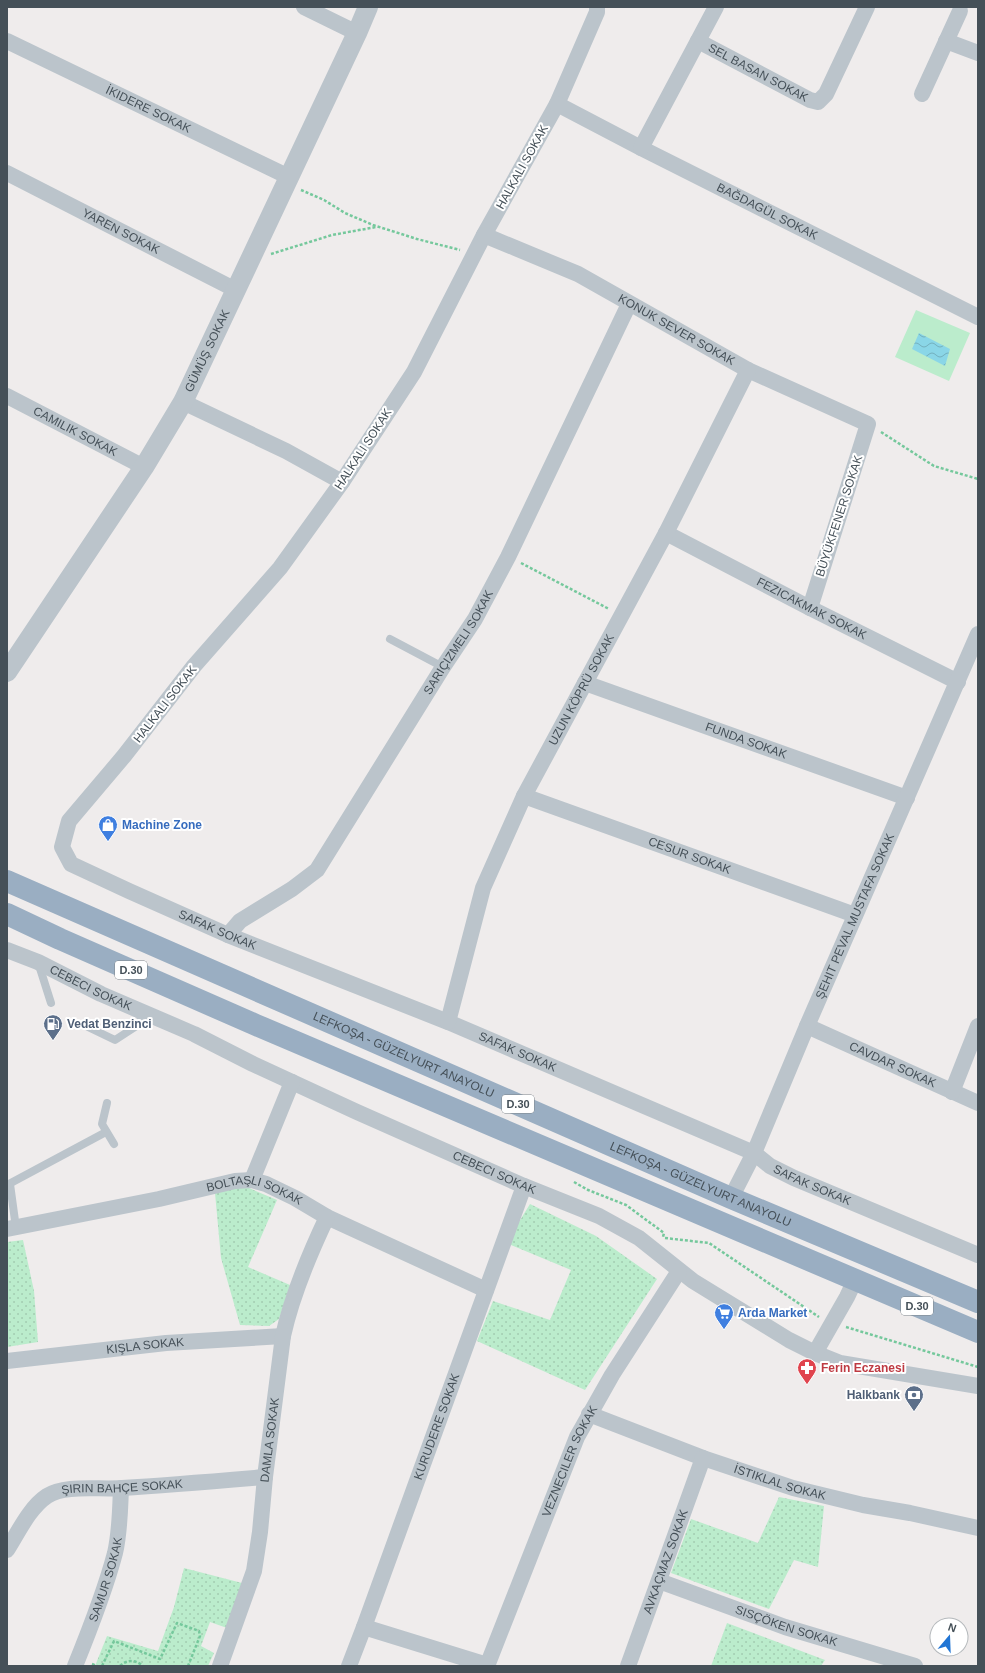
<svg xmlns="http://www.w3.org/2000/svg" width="985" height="1673" font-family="Arial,sans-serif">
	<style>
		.grass { fill: url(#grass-dots) }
		.garden { fill: #bbeccc }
		.water { fill: url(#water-waves) }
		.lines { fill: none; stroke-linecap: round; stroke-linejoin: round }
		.path { stroke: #75c89c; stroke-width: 2.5; stroke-dasharray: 3 2; stroke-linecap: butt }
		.service { stroke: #bbc4cb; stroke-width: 8 }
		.minor { stroke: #bbc4cb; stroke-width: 16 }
		.tertiary { stroke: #bbc4cb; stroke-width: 20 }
		.trunk { stroke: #9aaec2; stroke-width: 22 }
		.labels { text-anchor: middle; stroke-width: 4; stroke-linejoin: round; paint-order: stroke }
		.shield { fill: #fff; stroke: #7d848a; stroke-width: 1 }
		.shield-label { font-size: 11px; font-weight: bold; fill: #455058 }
		.street-label { font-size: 12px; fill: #455058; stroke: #fff }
		.shop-label { font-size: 12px; font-weight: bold; fill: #366cbe; stroke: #fff; text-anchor: start }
		.service-label { font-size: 12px; font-weight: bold; fill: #4e5e75; stroke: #fff; text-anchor: start }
		.health-label { font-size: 12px; font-weight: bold; fill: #be3a42; stroke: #fff; text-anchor: start }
	</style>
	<defs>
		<pattern id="grass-dots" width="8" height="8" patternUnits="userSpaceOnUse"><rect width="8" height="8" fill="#bbeccc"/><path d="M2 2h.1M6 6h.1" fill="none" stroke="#a2ccb1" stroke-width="1.8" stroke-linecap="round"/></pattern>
		<pattern id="water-waves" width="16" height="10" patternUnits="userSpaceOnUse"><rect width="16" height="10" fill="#8ad6e7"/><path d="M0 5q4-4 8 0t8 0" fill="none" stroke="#73b0be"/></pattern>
	</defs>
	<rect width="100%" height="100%" fill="#efecec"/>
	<g class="grass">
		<path d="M239,1187L249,1188L277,1200L248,1267L290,1285L279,1319L269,1326L240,1325L221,1258L215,1193Z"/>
		<path d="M530,1204L596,1236L657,1279L585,1390L477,1341L493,1301L550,1320L571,1270L506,1243Z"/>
		<path d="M23,1240L34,1291L38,1342L7,1347V1242Z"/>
		<path d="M779,1497L824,1506L818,1567L794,1560L769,1609L671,1573L691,1519L758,1543Z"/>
		<path d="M184,1568L242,1583L227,1628L210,1622L201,1646L214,1653L208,1666H95L107,1636L158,1651L174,1607Z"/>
		<path d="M727,1623L825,1660L821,1666H711Z"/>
	</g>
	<path class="garden" d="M916,310L970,333L949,381L895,357Z"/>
	<path class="water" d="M919,333L950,349L945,366L912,349Z"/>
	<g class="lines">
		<g class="path">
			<path d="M301,190L324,200L345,213L373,225L417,239L460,250"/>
			<path d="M271,254L332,235L376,227"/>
			<path d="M881,432L934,466L978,479"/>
			<path d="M521,563L609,609"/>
			<path d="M574,1182L588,1190L626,1205L664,1233L663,1237"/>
			<path d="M665,1238L709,1243L819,1317"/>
			<path d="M846,1327L978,1367"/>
			<path d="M92,1664L97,1666"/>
			<path d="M102,1666L114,1641L160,1659L177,1623L199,1631L200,1636L188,1666"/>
			<path d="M120,1666C127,1659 136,1660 143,1666"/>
		</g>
		<g class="service">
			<path d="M390,639L443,667"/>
			<path d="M38,962L51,1003"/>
			<path d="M88,1027L115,1040L135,1027L146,1013"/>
			<path d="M107,1103L102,1124L114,1144"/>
			<path d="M10,1184L16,1228"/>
			<path d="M7,1185L106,1132"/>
		</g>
		<g class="minor">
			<path d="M304,7L357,33"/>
			<path id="s1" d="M597,7V12L557,104L484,235L414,372L342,482L280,568L194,666L124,756L69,821L62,847L71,864L129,891L228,935L448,1022L754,1153L770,1166L794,1178L978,1255"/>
			<path id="s2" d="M7,41L289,177"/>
			<path id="s3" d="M698,41L810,100L818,102L826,94L867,7"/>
			<path d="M946,41L978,53"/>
			<path d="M922,94L960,11"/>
			<path id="s4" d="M557,104L641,148L978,317"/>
			<path d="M641,148L716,7"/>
			<path id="s5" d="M7,173L236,290"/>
			<path id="s6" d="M484,235L578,274L748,370L868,424L810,608"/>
			<path id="s7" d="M7,396L144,467"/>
			<path d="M183,402L286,451L342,482"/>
			<path id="s8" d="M666,533L810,608L958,682"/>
			<path id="s9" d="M585,683L907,798"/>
			<path id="s10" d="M524,796L855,915"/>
			<path id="s11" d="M228,935L240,921L292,889L317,870L443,667L475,619L508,557L629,304"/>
			<path id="s12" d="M7,950L38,962L101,994L194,1034L253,1064L357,1112L524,1186L599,1216L639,1238L693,1281L789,1340L815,1353L840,1363L978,1386"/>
			<path id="s13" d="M448,1022L483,888L524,796L666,533L748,370"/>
			<path id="s14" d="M807,1026L978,1103"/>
			<path d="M952,1092L978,1026"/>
			<path d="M252,1180L292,1082"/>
			<path id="s15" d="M731,1198L754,1153L807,1026L978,634"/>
			<path id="s16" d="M7,1229L159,1199L235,1181L252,1180L266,1184L295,1198L327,1217L486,1290"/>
			<path d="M815,1353L847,1297L855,1280"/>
			<path id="s17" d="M7,1361L166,1343L283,1336"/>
			<path id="s18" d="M589,1414L703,1458L793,1488L863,1505L910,1513L978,1528"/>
			<path id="s19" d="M7,1550C18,1533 29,1508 47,1496C65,1484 100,1490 122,1488C170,1485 217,1481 265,1477"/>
			<path id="s20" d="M659,1581L785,1627L915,1666"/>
			<path d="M364,1627L487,1665"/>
			<path id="s21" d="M75,1666C90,1629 105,1591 115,1553C120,1532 120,1510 121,1488"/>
			<path id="s22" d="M220,1666L254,1571L260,1532L265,1477L283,1336C292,1295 309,1255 327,1217"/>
			<path id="s23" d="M349,1666L364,1627L524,1186"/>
			<path id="s24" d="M487,1666L577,1437L612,1375L679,1271"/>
			<path id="s25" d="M628,1666L703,1458"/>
		</g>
		<path class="tertiary" id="s26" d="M7,672L144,467L183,402L357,33L368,7"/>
		<g class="trunk">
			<path id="s27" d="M7,881L731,1198L978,1302"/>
			<path d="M7,914L60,939L256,1025L978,1332"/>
		</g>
	</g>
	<defs>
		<symbol id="shop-pin" viewBox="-11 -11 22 30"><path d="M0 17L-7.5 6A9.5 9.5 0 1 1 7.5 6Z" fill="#3f7fe0" stroke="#fff"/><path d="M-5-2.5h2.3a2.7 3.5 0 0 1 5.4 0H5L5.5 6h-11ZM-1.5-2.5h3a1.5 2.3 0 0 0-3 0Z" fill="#fff"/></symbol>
		<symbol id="fuel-pin" viewBox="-11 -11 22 30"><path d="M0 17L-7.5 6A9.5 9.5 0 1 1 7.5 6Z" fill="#5c6f8a" stroke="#fff"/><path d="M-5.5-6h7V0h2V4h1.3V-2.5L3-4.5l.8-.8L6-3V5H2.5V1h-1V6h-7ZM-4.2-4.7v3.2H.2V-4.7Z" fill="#fff"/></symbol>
		<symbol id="supermarket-pin" viewBox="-11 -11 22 30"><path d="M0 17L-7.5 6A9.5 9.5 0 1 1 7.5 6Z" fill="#3f7fe0" stroke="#fff"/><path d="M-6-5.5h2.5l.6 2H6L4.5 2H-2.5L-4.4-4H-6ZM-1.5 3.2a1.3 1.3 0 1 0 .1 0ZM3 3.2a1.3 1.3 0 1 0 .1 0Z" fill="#fff"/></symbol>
		<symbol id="pharmacy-pin" viewBox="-11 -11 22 30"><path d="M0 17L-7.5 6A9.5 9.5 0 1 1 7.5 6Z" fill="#e0444e" stroke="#fff"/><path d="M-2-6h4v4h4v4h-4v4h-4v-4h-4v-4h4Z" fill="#fff"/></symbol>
		<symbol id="bank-pin" viewBox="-11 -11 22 30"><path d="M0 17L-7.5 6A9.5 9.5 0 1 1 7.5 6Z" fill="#5c6f8a" stroke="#fff"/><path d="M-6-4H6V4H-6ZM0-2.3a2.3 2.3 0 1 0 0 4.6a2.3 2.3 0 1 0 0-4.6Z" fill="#fff"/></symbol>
	</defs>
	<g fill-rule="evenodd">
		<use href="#shop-pin" x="97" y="814" width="22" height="30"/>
		<use href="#fuel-pin" x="42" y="1013" width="22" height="30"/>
		<use href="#supermarket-pin" x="713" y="1302" width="22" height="30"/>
		<use href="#pharmacy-pin" x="796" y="1357" width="22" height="30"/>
		<use href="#bank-pin" x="903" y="1384" width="22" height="30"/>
	</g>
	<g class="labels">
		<g class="shield">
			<rect x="115" y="961" width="32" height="18" rx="3"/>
			<rect x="502" y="1095" width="32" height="18" rx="3"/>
			<rect x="901" y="1297" width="32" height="18" rx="3"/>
		</g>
		<g class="shield-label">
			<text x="131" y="974">D.30</text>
			<text x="518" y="1108">D.30</text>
			<text x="917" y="1310">D.30</text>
		</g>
		<g class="street-label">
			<text dy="4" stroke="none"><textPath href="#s3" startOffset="68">SEL BASAN SOKAK</textPath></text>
			<text dy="4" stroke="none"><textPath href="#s2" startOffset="157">İKIDERE SOKAK</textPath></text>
			<text transform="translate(522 167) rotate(-61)" y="4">HALKALI SOKAK</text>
			<text dy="4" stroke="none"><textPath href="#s4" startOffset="236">BAĞDAGÜL SOKAK</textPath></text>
			<text dy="4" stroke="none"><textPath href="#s5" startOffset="128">YAREN SOKAK</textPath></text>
			<text dy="4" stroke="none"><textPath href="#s6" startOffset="215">KONUK SEVER SOKAK</textPath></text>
			<text dy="4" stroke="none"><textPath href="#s26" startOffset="379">GÜMÜŞ SOKAK</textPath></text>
			<text dy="4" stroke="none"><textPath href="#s7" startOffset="77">CAMILIK SOKAK</textPath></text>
			<text transform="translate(363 449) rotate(-57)" y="4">HALKALI SOKAK</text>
			<text transform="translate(839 516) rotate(-72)" y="4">BÜYÜKFENER SOKAK</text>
			<text dy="4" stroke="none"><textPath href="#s8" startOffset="164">FEZICAKMAK SOKAK</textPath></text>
			<text dy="4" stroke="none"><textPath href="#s11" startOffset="379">SARIÇIZMELI SOKAK</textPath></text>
			<text dy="4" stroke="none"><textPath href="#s13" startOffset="360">UZUN KÖPRÜ SOKAK</textPath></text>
			<text transform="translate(165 704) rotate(-52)" y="4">HALKALI SOKAK</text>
			<text dy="4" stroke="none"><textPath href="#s9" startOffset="171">FUNDA SOKAK</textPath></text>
			<text dy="4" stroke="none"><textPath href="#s10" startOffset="176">CESUR SOKAK</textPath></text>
			<text dy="4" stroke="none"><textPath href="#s15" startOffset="308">ŞEHIT PEVAL MUSTAFA SOKAK</textPath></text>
			<text dy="4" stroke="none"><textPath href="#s1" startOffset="1183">SAFAK SOKAK</textPath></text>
			<text dy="4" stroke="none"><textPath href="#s12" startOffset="92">CEBECI SOKAK</textPath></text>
			<text dy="4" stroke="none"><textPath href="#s1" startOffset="1507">SAFAK SOKAK</textPath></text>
			<text dy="4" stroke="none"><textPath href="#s27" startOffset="433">LEFKOŞA - GÜZELYURT ANAYOLU</textPath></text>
			<text dy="4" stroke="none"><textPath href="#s14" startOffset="94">CAVDAR SOKAK</textPath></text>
			<text dy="4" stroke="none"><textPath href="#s12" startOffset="536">CEBECI SOKAK</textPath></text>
			<text dy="4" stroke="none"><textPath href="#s27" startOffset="757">LEFKOŞA - GÜZELYURT ANAYOLU</textPath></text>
			<text dy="4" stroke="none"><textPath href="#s1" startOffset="1831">SAFAK SOKAK</textPath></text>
			<text dy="4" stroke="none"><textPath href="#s16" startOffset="254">BOLTAŞLI SOKAK</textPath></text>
			<text dy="4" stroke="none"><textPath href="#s17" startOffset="139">KIŞLA SOKAK</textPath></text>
			<text dy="4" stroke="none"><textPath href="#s23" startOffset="255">KURUDERE SOKAK</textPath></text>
			<text dy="4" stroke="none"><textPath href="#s22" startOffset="233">DAMLA SOKAK</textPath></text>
			<text dy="4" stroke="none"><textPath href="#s24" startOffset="221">VEZNECILER SOKAK</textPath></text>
			<text dy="4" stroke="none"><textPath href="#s18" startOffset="203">İSTIKLAL SOKAK</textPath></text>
			<text dy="4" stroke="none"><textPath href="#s19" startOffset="144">ŞIRIN BAHÇE SOKAK</textPath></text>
			<text dy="4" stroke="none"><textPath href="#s25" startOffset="111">AVKAÇMAZ SOKAK</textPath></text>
			<text dy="4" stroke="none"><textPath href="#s21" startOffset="92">SAMUR SOKAK</textPath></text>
			<text dy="4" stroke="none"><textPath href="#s20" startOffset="135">SISÇÖKEN SOKAK</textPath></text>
		</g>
		<g class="shop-label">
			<text x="122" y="829">Machine Zone</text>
			<text x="738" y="1317">Arda Market</text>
		</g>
		<g class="service-label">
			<text x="67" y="1028">Vedat Benzinci</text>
			<text x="900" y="1399" text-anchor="end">Halkbank</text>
		</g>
		<g class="health-label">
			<text x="821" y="1372">Ferin Eczanesi</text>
		</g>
	</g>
	<rect width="985" height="1673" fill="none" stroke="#455058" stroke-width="16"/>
	<g transform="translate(949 1637) rotate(19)"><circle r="19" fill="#ffffff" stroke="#b5b9bc"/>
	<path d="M0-3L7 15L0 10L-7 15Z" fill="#2175d4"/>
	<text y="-6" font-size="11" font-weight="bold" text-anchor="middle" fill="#455058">N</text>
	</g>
</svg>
